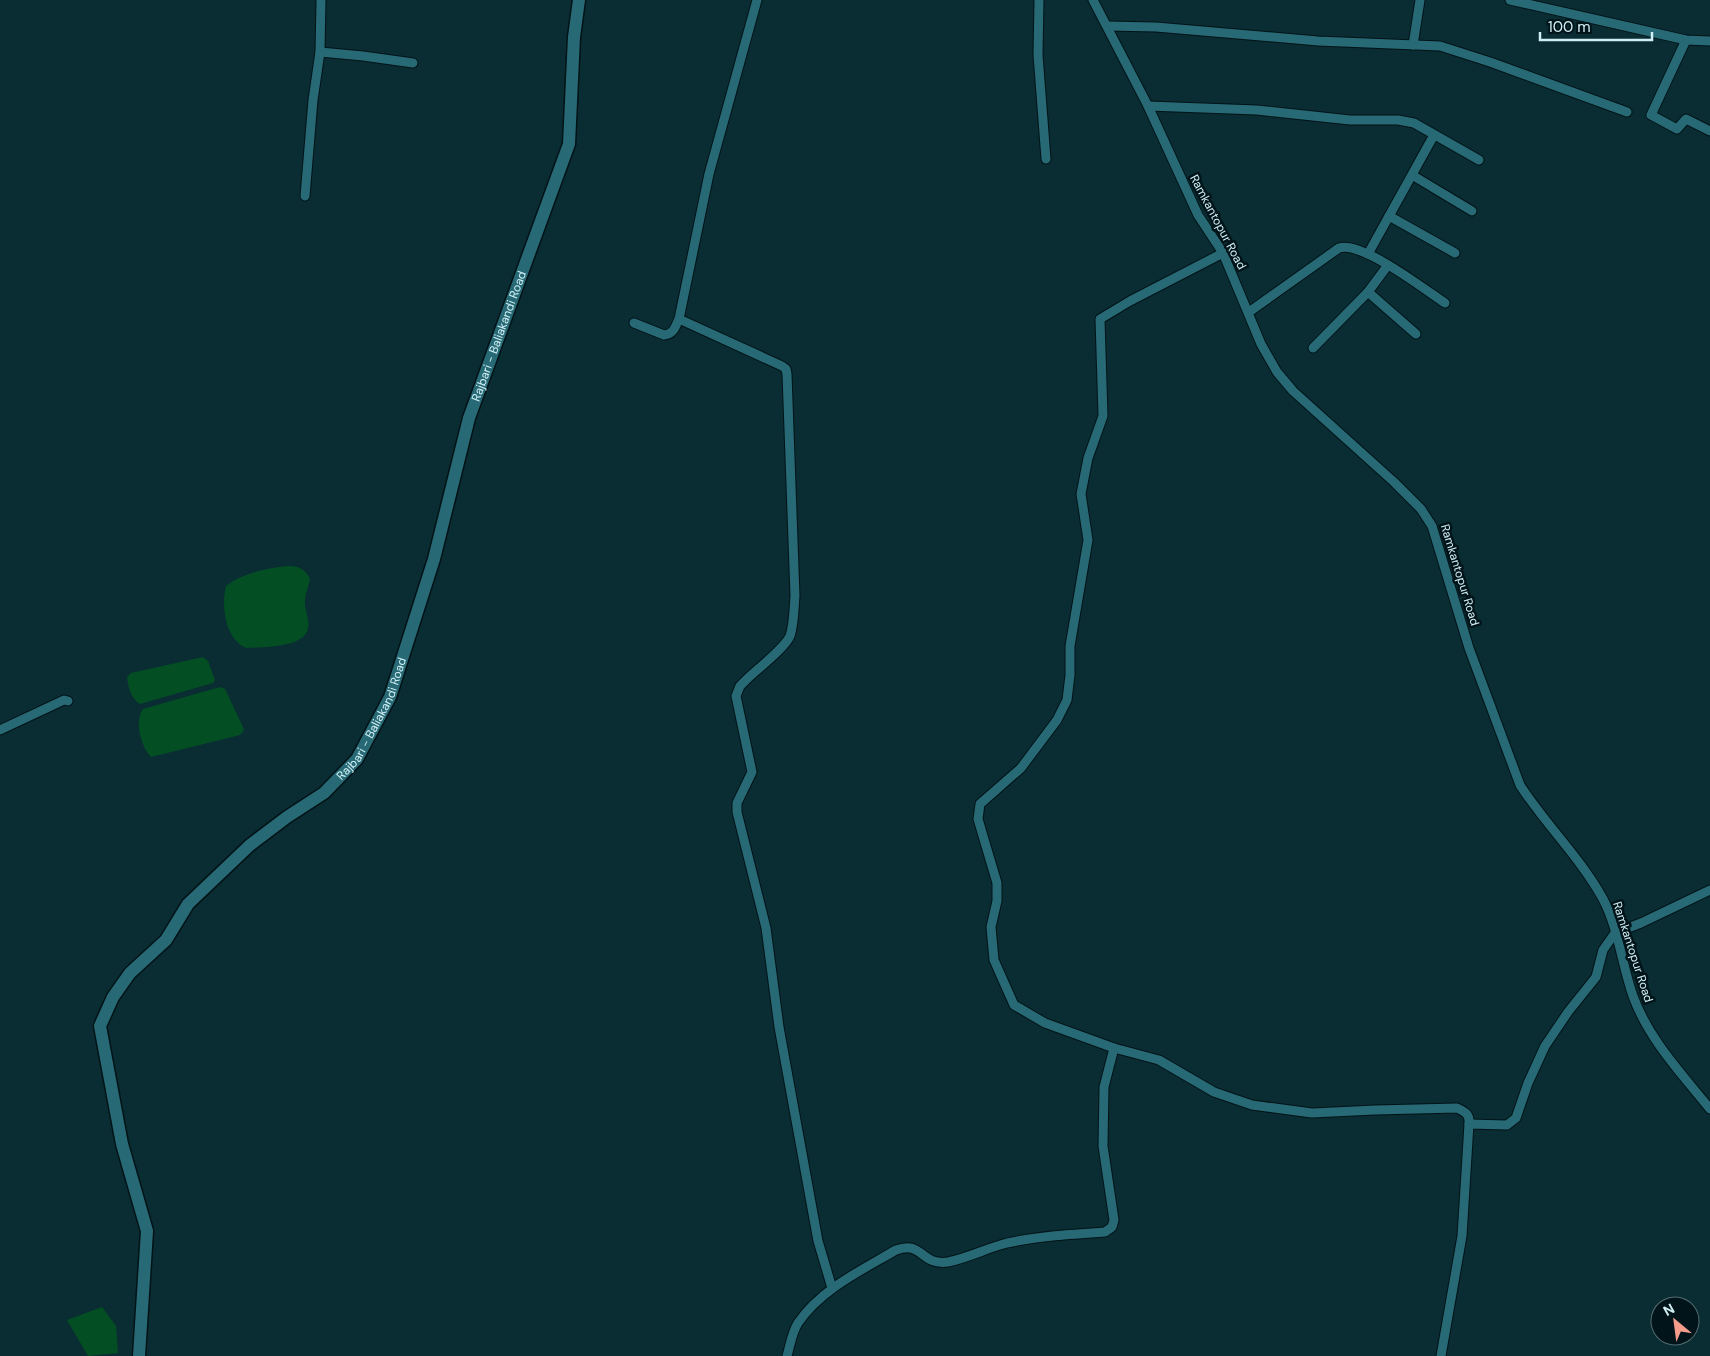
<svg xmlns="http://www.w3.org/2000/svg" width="1710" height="1356" font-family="'DM Sans',sans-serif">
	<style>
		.water { fill: #044e23 }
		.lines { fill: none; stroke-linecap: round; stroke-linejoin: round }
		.minor-casing { stroke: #021317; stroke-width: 11 }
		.secondary-casing { stroke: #021317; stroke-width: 15 }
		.minor { stroke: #276974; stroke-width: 9 }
		.secondary { stroke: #276974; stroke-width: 12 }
		.labels { text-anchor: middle; stroke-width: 5; stroke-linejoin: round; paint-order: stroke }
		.street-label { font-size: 12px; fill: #d0eff5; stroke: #001419 }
	</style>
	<rect width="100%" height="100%" fill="#092d33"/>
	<g class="water">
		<path d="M288,566C300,566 304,569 310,578C309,586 305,593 305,601C304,610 310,619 308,628C305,648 263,647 246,648C225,639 221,606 226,586C242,573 267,568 288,566Z"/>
		<path d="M203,657L208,661L215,680L213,683L140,704C131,699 128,687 127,677L131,673Z"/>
		<path d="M220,687L225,689L243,727L244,730L240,735L151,757C141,747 134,721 143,709Z"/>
		<path d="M102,1307L116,1326L118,1353L88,1356L67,1320Z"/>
	</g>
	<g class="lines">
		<defs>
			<g id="minor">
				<path d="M757,0L709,174L679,319L782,366L786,369L787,374L795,596C794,608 794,624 790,636C785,648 756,670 746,680L740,686L736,696L752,772L737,803V812L766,928L779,1027L818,1241L832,1288"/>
				<path d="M1039,0L1038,55L1046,159"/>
				<path d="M1093,0L1148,106L1198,215L1223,253L1261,344L1277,372L1293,391L1394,482L1421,509L1432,526L1469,648L1520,785C1545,824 1580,857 1603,899C1618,927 1622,965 1633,996C1649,1040 1682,1074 1710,1109"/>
				<path d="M1510,0L1686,40L1710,41"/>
				<path d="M1107,26L1156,27L1318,41L1440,46L1490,62L1627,112"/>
				<path d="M1686,40L1651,115L1677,129L1686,119L1710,131"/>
				<path d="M1413,45L1420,0"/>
				<path d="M320,52L363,56L413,63"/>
				<path d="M1148,106L1257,110L1350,120H1398L1414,123L1479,160"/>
				<path d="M1412,175L1472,211"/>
				<path d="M305,196L313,100L320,52L321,0"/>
				<path d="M1389,216L1455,253"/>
				<path d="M1368,254L1434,135"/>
				<path d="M1368,292L1416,334"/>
				<path d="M1249,312L1339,248C1362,241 1424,289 1445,303"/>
				<path d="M634,323L664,335C674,334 675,327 679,319"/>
				<path d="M1313,348L1368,292L1388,265"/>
				<path d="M0,730L64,700L68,701"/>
				<path d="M1114,1048L1159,1060L1214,1092L1252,1105L1312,1113L1375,1110L1457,1108C1465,1112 1470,1114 1469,1124"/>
				<path d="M787,1356C790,1346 792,1332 798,1323C821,1289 862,1270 896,1250C923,1240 920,1266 948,1262C968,1258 987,1248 1007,1243C1039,1236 1073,1234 1105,1232L1112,1227L1114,1220L1103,1146L1104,1087L1114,1048L1045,1023L1014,1005L994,960L991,927L997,901V883L978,819L980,804L1021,768L1057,720L1067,700L1070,675V646L1088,540L1081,494L1088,458L1103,416L1100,319L1130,301L1223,253"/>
				<path d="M1441,1356L1462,1236L1469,1124L1507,1125L1516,1118L1528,1083L1545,1046L1568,1012L1596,977L1603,950L1615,933L1641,923L1710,890"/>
			</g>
			<g id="secondary">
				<path id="s1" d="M139,1356L147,1231L122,1144L100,1026L113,997L130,973L166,940L188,904L250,845L287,817L324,793L357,759L390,697L434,559L469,418L569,144L574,37L579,0"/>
			</g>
		</defs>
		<use href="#minor" class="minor-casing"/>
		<use href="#secondary" class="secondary-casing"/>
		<use href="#minor" class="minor"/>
		<use href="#secondary" class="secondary"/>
	</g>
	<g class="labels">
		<g class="street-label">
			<text transform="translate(1218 222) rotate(62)" y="4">Ramkantopur Road</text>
			<text dy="4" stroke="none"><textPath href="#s1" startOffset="1159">Rajbari - Baliakandi Road</textPath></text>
			<text transform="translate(1460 575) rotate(73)" y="4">Ramkantopur Road</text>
			<text dy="4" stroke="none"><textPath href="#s1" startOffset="754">Rajbari - Baliakandi Road</textPath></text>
			<text transform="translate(1633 952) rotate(72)" y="4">Ramkantopur Road</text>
		</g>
	</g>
	<g transform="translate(1675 1321) rotate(331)"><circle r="24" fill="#001419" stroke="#536c71"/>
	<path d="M0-4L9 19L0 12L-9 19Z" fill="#f49d8d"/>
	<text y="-8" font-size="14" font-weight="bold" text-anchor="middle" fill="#d0eff5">N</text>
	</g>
	<path d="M1540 32v8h112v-8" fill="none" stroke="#d0eff5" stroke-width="2.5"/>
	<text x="1548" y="32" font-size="15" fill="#d0eff5" stroke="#001419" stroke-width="4" paint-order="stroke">100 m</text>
</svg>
